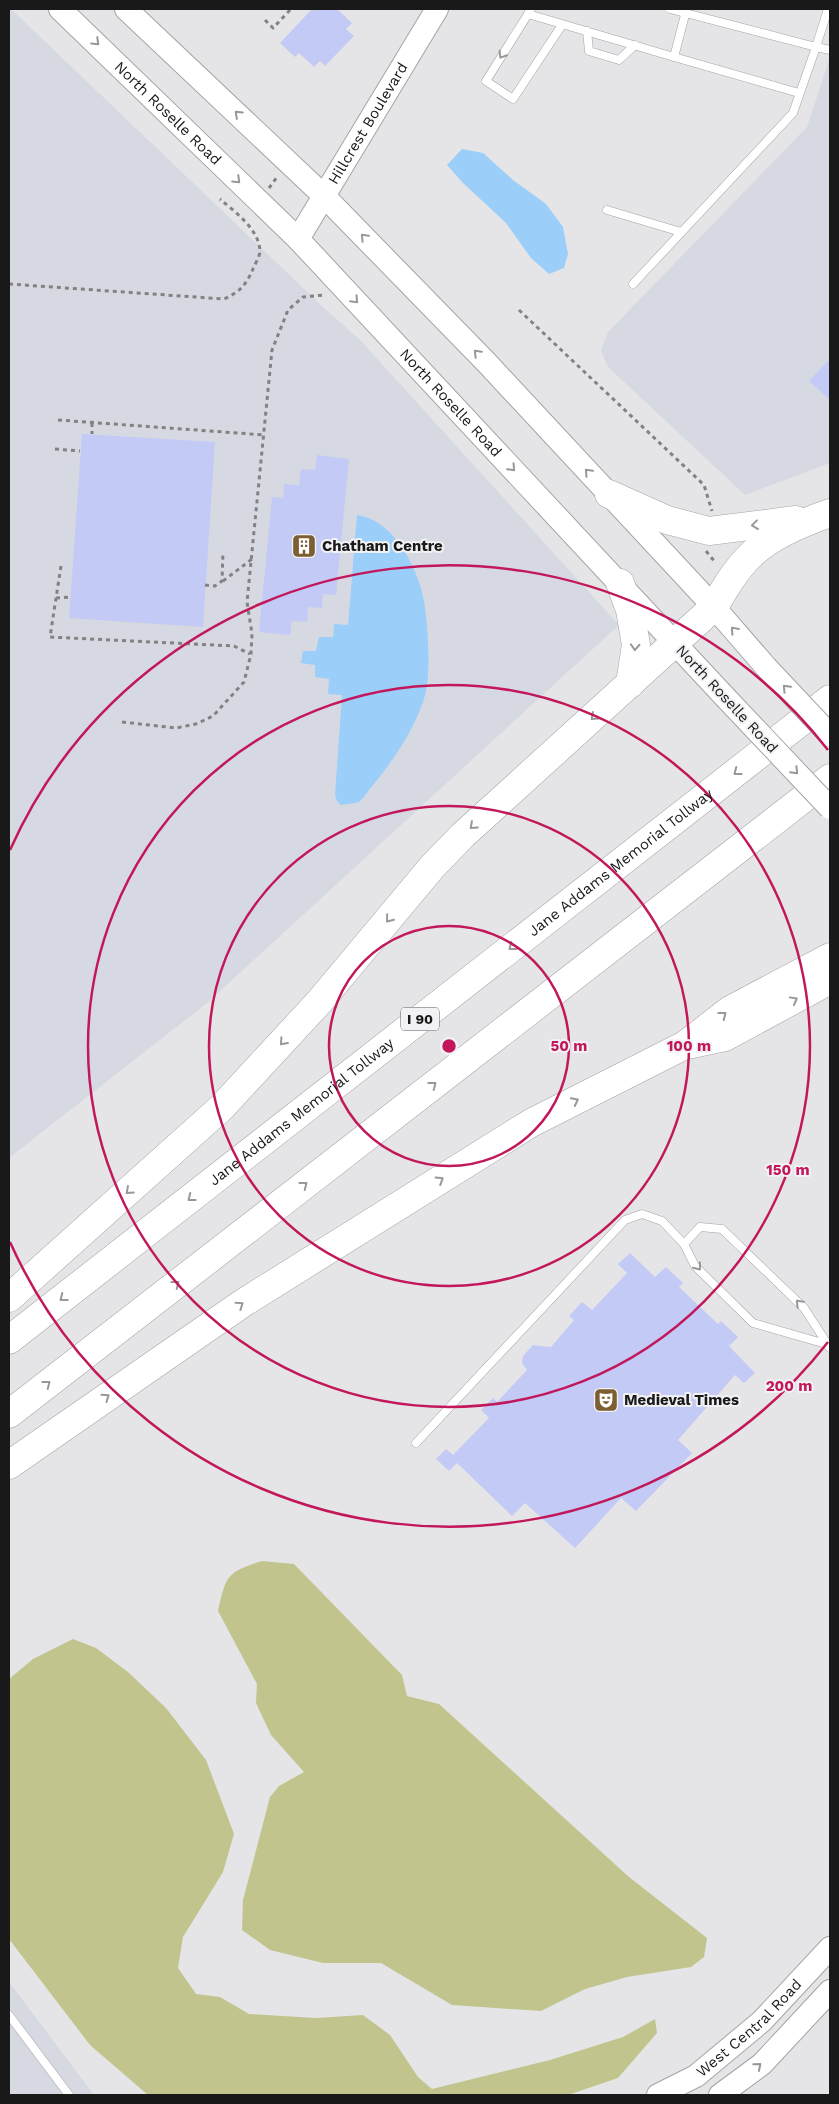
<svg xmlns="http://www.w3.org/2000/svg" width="839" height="2104" font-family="'Work Sans',sans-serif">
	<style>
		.built { fill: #d7d9e2 }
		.green { fill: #c1c58d }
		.water { fill: #9bcef9 }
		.building { fill: #c3caf5 }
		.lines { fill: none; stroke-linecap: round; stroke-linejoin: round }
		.lane-casing { stroke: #a4a4a6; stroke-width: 9 }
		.secondary-casing { stroke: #a4a4a6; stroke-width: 24 }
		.highway-casing { stroke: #a4a4a6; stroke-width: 29 }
		.path { stroke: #828283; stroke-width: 3; stroke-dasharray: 4 4; stroke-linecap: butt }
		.lane { stroke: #fff; stroke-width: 8 }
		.secondary { stroke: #fff; stroke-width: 22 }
		.highway { stroke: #fff; stroke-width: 28 }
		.secondary-bridge-casing { stroke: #a4a4a6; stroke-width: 24; stroke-linecap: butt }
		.secondary-bridge { stroke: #fff; stroke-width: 22 }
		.oneway { stroke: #989898 }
		.ring { fill: none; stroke: #c2185b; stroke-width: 2.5 }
		.labels { text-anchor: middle; stroke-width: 4; stroke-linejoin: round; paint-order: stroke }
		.shield { fill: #f2f2f5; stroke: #5a5a5c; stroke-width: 1 }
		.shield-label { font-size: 14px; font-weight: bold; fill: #19191a }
		.street-label { font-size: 15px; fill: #19191a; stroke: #f2f2f5 }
		.poi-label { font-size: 15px; font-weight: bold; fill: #19191a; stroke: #f2f2f5; text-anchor: start }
		.centre { fill: #c2185b; stroke: #f2f2f5; stroke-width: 2.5 }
		.ring-label { font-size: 15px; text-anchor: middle; font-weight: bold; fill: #c2185b; stroke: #f2f2f5; stroke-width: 4; stroke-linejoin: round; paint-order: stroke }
	</style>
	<rect width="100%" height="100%" fill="#e5e5e7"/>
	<g class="built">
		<path d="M9,9H11L321,305L361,341L619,625L207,1003L9,1158Z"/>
		<path d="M830,57V463L745,495L607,366L601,350L608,332L807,127Z"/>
		<path d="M9,1982L94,2095H95H9Z"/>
	</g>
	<g class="green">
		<path d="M262,1561L294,1564L402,1675L407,1696L439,1704L629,1877L707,1938L704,1957L691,1967L627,1977L585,1989L541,2011L452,2005L381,1963H323L270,1950L242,1930L243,1900L270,1797L279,1786L304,1772L271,1735L256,1703L257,1684L218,1611C226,1575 227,1572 262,1561Z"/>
		<path d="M73,1639L96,1648L128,1672L166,1708L206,1760L234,1834L223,1872L183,1937L178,1968L196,1994L220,1997L249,2014L316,2018L363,2015L390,2035L418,2077L432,2089L550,2060L623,2037L655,2019L657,2033L618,2078L568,2095H148L90,2045L9,1939V1679L33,1659Z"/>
	</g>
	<g class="water">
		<path d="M462,149L483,153L513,180L546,204L563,227L568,254L564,268L549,274L531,258L506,223L463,183L447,165Z"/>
		<path d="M357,515C389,519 411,556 420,585C428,608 431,667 426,691C419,724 391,764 369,790C367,793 363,799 360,801C355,804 346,804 341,805L337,801L335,795L342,695L328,694L329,679L315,677V665L301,663L303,651H316L319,637H333L334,624L348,625Z"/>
	</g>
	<g class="building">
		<path d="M312,9H337L352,23L346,29L354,36L325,66L320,61L314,67L299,53L295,57L280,43Z"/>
		<path d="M830,359V400L809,381Z"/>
		<path d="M82,434L215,442L203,627L69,618Z"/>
		<path d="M317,455L349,459L336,595L323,594L322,608L308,607L307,622L292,621L290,635L259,632L272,497L283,498L284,484L299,485L301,469L315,470Z"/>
		<path d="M630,1253L655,1277L666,1267L683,1283L679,1287L718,1324L721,1321L738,1337L729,1346L755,1373L744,1383L735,1375L678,1440L692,1453L636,1511L621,1498L575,1548L525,1503L512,1516L457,1463L449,1471L436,1459L446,1449L453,1455L489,1418L481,1410L493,1398L497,1402L527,1370L522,1363L523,1356L533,1345L551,1347L574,1320L569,1316L582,1302L592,1310L627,1273L618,1264Z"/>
	</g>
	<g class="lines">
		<defs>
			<g id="lane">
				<path d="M531,9L528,14L674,57L686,11"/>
				<path d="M828,9L816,47L830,50"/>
				<path d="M528,14L486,81L513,99L562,25"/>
				<path d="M587,31L589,51L619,60L635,45"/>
				<path d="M674,57L799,93"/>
				<path d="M607,210L681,232"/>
				<path d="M633,284L793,113L816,47L670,9"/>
				<path d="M826,1344L753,1323L695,1266L684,1244L700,1227L722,1229L804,1308L830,1348"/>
				<path d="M416,1443L625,1220L642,1214L662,1221L684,1244"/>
				<path d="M9,2015L69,2095"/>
			</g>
			<g id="secondary">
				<path id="s1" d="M60,9L298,239L725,697"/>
				<path d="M126,9L324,196L486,362L714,607L766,667"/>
				<path id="s2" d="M298,239L437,9"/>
				<path id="s3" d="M658,2095L696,2076L762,2021L830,1948"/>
				<path d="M720,2095L762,2064L830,1991"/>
			</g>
			<g id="highway">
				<path d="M609,494L667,520L709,531L796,520"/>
				<path d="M620,583L630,610L636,645L630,684"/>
				<path d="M692,1044L725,1037L830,980"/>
				<path d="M9,1298L222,1107L320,1001L432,867L463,835L714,607C725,588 736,569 752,554C772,535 804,522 830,513"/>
				<path id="s4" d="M9,1340L830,699"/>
				<path d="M9,1414L830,778"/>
				<path d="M9,1465L243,1303L531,1123L685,1045L730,1010L830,957"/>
			</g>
		</defs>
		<use href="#lane" class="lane-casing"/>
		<use href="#secondary" class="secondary-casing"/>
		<use href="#highway" class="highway-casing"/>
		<g class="path">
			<path d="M265,20L273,28L291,9"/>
			<path d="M269,188L277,177"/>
			<path d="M9,284L224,299C240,292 246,285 253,269C255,264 260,256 260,251C259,229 235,212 220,199"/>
			<path d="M519,310L704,485L712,511"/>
			<path d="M58,420L265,435"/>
			<path d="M92,423V434"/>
			<path d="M55,449L80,451"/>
			<path d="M706,551L715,562"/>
			<path d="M61,566L50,637L234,646L250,654"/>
			<path d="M223,581L252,559"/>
			<path d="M205,585L215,586L222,581L223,552"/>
			<path d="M56,598L71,597"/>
			<path d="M122,722L176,728L196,724L213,716L244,682L251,654L252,634L247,602L272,350L288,310L303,297L324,295"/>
		</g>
		<use href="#lane" class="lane"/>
		<use href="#secondary" class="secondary"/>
		<use href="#highway" class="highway"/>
		<defs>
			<g id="secondary-bridge">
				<path d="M766,667L830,735"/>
				<path d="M725,697L830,808"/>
			</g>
		</defs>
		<use href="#secondary-bridge" class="secondary-bridge-casing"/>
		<use href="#secondary-bridge" class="secondary-bridge"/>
	</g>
	<defs><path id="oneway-chevron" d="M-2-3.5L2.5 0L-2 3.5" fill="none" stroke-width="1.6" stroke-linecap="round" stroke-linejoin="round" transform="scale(1.25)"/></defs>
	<g class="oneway">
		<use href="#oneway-chevron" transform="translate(96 42) rotate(44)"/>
		<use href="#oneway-chevron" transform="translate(502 55) rotate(122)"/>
		<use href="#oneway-chevron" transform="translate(238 114) rotate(-137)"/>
		<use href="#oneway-chevron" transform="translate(237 180) rotate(44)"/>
		<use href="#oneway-chevron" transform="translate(364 237) rotate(-134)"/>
		<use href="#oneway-chevron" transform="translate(355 300) rotate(47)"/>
		<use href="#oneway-chevron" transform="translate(477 353) rotate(-135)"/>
		<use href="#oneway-chevron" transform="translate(512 468) rotate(47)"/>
		<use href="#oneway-chevron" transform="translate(588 472) rotate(-133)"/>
		<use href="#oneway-chevron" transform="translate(755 525) rotate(173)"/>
		<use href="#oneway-chevron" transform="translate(734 630) rotate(-131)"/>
		<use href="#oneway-chevron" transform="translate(635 647) rotate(93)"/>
		<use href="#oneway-chevron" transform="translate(786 688) rotate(-133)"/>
		<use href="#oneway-chevron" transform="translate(594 717) rotate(138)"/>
		<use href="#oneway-chevron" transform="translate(795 771) rotate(46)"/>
		<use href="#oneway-chevron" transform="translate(737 772) rotate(142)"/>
		<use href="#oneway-chevron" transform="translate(473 826) rotate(138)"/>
		<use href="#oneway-chevron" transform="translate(389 919) rotate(129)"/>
		<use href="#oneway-chevron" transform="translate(512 947) rotate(142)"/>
		<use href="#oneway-chevron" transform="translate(794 1000) rotate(-29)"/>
		<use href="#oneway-chevron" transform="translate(723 1015) rotate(-38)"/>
		<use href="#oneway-chevron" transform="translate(283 1042) rotate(132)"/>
		<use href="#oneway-chevron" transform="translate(433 1085) rotate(-38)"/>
		<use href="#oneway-chevron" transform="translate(575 1101) rotate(-27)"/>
		<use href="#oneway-chevron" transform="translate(440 1180) rotate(-32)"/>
		<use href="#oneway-chevron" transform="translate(304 1185) rotate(-38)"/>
		<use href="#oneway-chevron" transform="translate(129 1191) rotate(138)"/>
		<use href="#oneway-chevron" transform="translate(191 1198) rotate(142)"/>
		<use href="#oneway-chevron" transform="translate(698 1267) rotate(51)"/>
		<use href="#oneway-chevron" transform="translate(176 1284) rotate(-38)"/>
		<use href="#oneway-chevron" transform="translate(63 1298) rotate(142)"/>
		<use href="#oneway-chevron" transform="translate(799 1303) rotate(-135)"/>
		<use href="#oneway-chevron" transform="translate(240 1305) rotate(-34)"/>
		<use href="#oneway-chevron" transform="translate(47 1384) rotate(-38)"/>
		<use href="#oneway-chevron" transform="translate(106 1397) rotate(-35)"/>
		<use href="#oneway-chevron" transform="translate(758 2066) rotate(-40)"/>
	</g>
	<g class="ring">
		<circle cx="449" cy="1046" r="120"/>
		<circle cx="449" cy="1046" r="240"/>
		<circle cx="449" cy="1046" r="361"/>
		<path d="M828 1342A481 481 0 0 1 10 1242M10 850A481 481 0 0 1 828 750"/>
	</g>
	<defs>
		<symbol id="building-square" viewBox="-11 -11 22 22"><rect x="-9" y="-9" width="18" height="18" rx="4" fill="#7d5e33" stroke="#f2f2f5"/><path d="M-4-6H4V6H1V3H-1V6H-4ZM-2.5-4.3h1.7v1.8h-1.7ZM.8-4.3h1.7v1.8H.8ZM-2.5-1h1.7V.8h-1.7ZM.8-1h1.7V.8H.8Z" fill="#fff"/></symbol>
		<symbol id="theatre-square" viewBox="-11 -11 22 22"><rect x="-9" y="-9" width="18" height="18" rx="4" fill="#7d5e33" stroke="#f2f2f5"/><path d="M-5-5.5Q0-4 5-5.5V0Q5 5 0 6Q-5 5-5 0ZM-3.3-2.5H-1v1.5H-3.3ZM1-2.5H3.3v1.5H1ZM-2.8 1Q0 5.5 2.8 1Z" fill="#fff"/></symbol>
	</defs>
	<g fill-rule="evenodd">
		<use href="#building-square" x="290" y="532" width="28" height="28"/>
		<use href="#theatre-square" x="592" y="1386" width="28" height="28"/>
	</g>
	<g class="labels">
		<rect class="shield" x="401" y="1007.5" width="38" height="23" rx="4"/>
		<g class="shield-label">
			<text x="420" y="1024">I 90</text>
		</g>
		<g class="street-label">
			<text dy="5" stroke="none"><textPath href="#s1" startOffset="150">North Roselle Road</textPath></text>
			<text dy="5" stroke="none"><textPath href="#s2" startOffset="135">Hillcrest Boulevard</textPath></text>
			<text dy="5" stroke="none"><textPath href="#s1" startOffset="555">North Roselle Road</textPath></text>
			<text transform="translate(727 699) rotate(47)" y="5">North Roselle Road</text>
			<text dy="5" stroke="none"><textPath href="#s4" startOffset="776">Jane Addams Memorial Tollway</textPath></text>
			<text dy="5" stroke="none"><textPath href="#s4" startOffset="371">Jane Addams Memorial Tollway</textPath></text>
			<text dy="5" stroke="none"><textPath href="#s3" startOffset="114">West Central Road</textPath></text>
		</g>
		<g class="poi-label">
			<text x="322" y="551">Chatham Centre</text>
			<text x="624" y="1405">Medieval Times</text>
		</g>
	</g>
	<circle cx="449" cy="1046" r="8" class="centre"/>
	<g class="ring-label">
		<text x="569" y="1051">50 m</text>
		<text x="689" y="1051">100 m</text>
		<text x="788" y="1175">150 m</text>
		<text x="789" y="1391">200 m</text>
	</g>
	<rect width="839" height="2104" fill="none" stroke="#19191a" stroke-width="20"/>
</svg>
